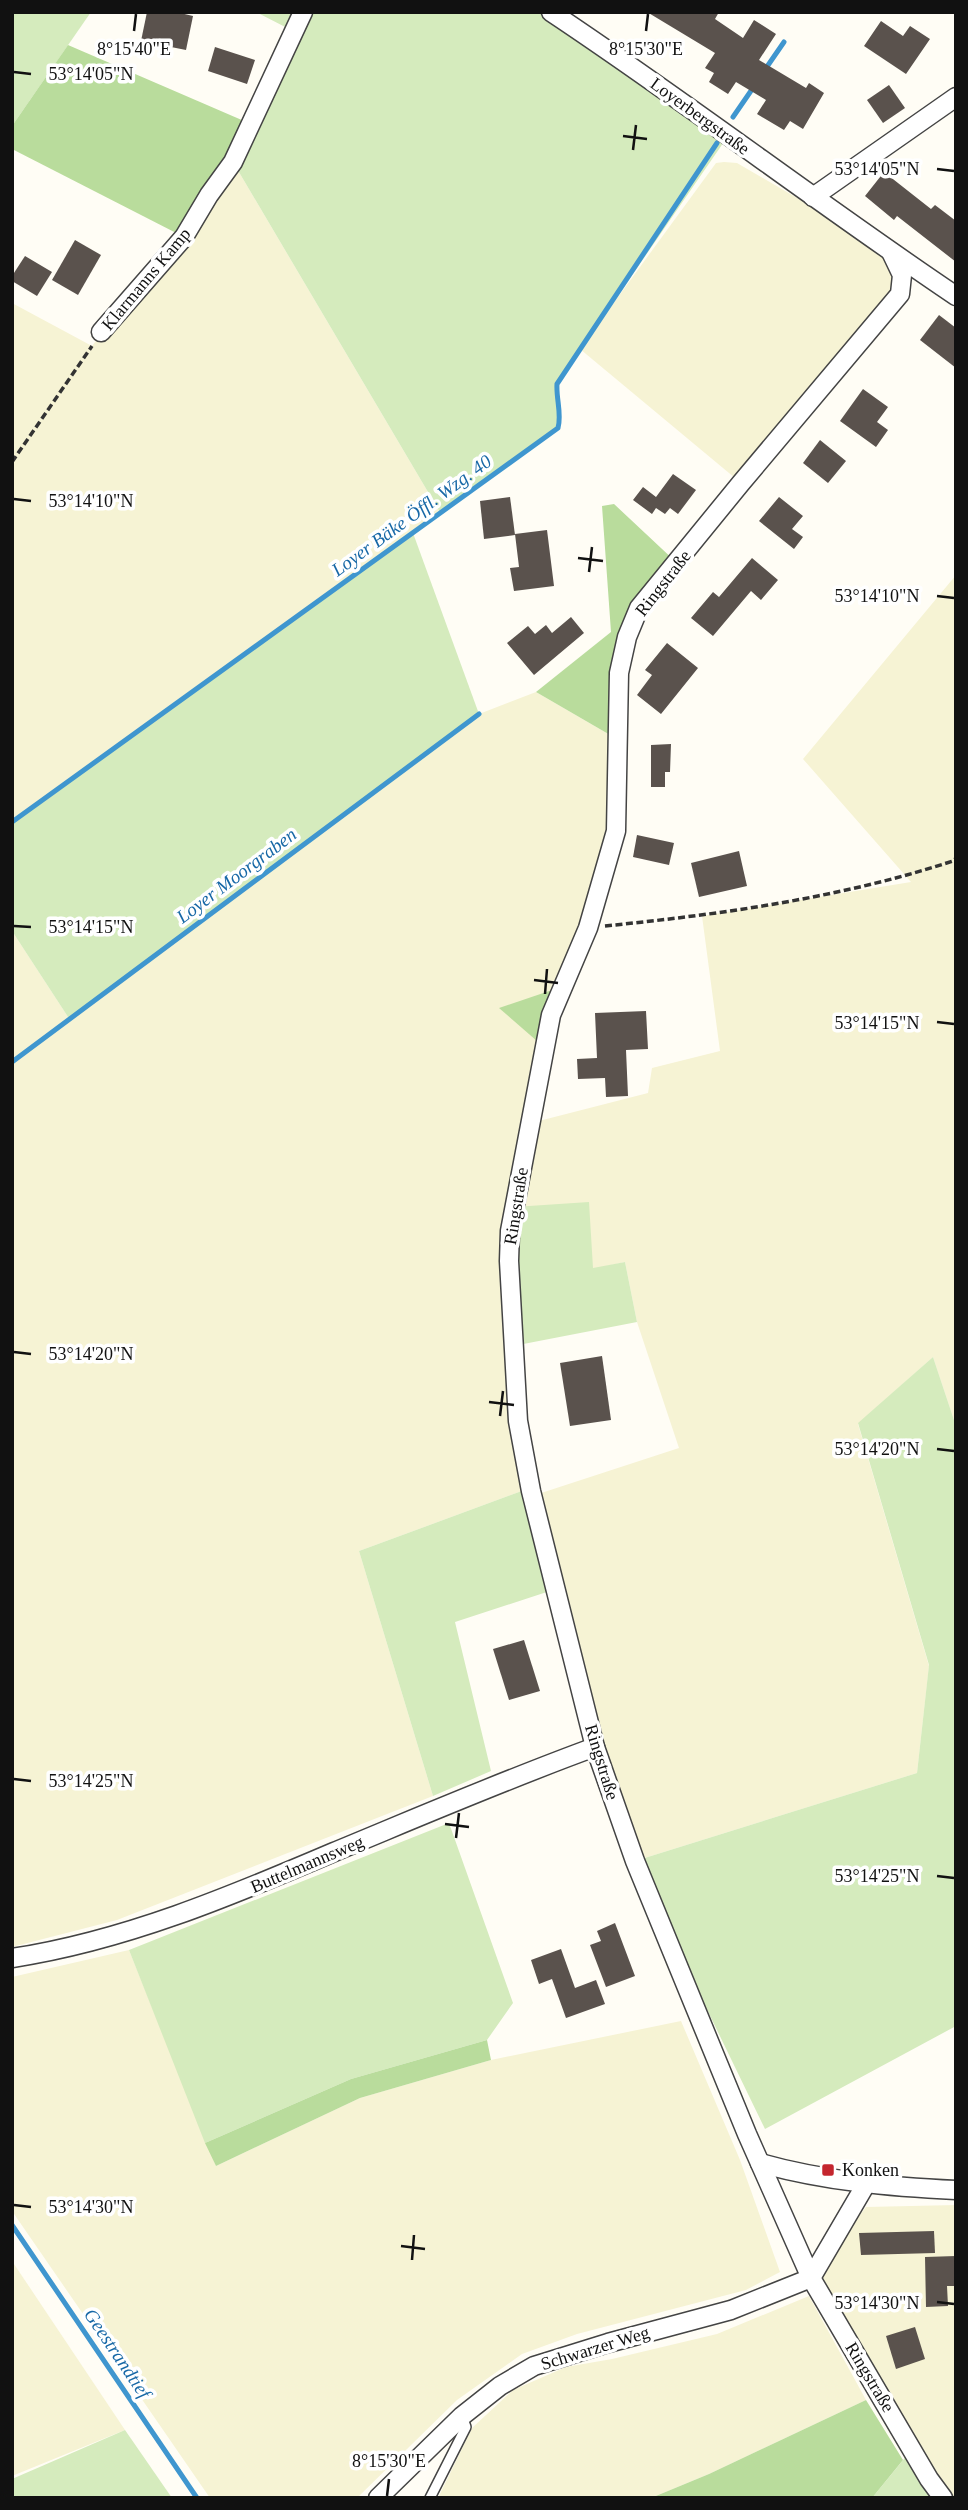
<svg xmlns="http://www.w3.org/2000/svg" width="968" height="2510" font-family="'Times New Roman',serif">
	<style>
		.farmland { fill: #f6f3d4 }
		.green { fill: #d5ebbd }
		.forest { fill: #b9dc9c }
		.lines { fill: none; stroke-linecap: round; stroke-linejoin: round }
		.stream { stroke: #3f96cf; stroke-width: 5 }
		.building { fill: #5a524d }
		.lane-casing { stroke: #444; stroke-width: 12 }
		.street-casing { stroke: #444; stroke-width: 21 }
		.path { stroke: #333; stroke-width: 3.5; stroke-dasharray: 7 3.5; stroke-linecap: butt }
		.lane { stroke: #fff; stroke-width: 9 }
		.street { stroke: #fff; stroke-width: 18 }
		.ticks { fill: none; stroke: #111; stroke-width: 2.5 }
		.poi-dot { fill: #c4262e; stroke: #fff; stroke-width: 2.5 }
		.labels { text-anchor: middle; stroke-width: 7; stroke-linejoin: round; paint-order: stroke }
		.street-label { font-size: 18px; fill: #111; stroke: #fff }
		.poi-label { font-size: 18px; fill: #111; stroke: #fff; text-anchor: start }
		.water-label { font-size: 19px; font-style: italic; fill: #1768a6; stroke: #fff }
		.ticks-label { font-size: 18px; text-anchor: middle; fill: #111; stroke: #fff; stroke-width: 7; stroke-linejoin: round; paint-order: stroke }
	</style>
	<rect width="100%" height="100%" fill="#fffdf5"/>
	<g class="farmland">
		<path d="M233,162L441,514L12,822V303L92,346Z"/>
		<path d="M724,162L737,163L890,252L900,294L741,483L580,349L716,163Z"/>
		<path d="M956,575V1426L933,1357L858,1424L929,1666L917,1773L635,1861L532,1496L679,1448L637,1322L625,1262L593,1269L510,1231L530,1488L359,1551L433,1796L117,1920L12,1947V931L70,1020L479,714L536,692L617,739L616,831L545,1048L531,1123L648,1093L652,1068L720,1051L702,916L911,882L803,759Z"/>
		<path d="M129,1950L216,2166L360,2098L491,2060L681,2021L740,2160L780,2272L746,2290L577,2334L522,2354L457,2400L357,2498H210L12,2211V1977Z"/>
		<path d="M956,2205V2498H943L811,2278L866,2207Z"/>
		<path d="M12,2261L125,2430L12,2476Z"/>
		<path d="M809,2296L866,2400L709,2474L651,2498H438L472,2428L513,2390L566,2367L612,2359L717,2334Z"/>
	</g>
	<g class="green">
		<path d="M12,12H91L12,126Z"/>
		<path d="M256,12H551L728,136L557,384C556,399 562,414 558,428L441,514L233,162L293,31Z"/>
		<path d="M413,533L479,714L70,1020L12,931V822Z"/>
		<path d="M589,1202L593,1268L625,1262L637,1322L513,1346L514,1207Z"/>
		<path d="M933,1357L956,1426V2026L765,2129L635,1861L917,1773L929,1665L858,1423Z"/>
		<path d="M530,1488L556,1589L455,1622L491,1771L433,1796L359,1551Z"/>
		<path d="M449,1823L513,2003L487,2040L351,2079L205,2143L129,1950Z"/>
		<path d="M125,2430L172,2498H12V2479Z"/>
		<path d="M913,2448L940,2498H872Z"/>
	</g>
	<g class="forest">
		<path d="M68,45L251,124L184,237L12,149V126Z"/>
		<path d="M614,504L677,563L627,637L617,739L536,692L611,632L602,506Z"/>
		<path d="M564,986L545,1048L499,1008Z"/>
		<path d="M487,2040L491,2060L360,2098L216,2166L205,2143L351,2079Z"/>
		<path d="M866,2400L903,2460L872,2498H651L709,2474Z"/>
	</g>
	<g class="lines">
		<g class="stream">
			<path d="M764,71L784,42"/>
			<path d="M733,117L755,85"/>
			<path d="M12,822L558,428C562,414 556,399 557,384L717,143"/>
			<path d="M12,1062L479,714"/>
			<path d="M12,2225L197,2498"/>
		</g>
	</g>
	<g class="building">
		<path d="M147,12H176L193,16L186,50L141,41Z"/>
		<path d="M647,12H719L715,19L743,38L754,20L776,34L759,60L806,88L809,83L824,93L803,129L790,121L784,130L757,114L766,100L736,82L728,94L709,82L714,73L705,68L715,53Z"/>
		<path d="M881,21L903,36L910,26L930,39L906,74L864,46Z"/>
		<path d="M215,47L255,60L247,84L208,71Z"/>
		<path d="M889,85L905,108L883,123L867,100Z"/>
		<path d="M884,172L931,209L935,205L956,221V262L897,216L894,220L865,196Z"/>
		<path d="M75,240L101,255L78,295L52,280Z"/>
		<path d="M25,256L52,272L37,296L12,281V276Z"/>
		<path d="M939,315L956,328V368L920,340Z"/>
		<path d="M863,389L888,407L877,422L888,430L876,447L840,421Z"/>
		<path d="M820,440L846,461L828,483L803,463Z"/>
		<path d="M673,474L696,490L678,514L670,508L665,514L656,508L652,514L633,500L643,487L656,497Z"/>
		<path d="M510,497L515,535L484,539L480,501Z"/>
		<path d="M779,497L803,516L792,529L803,537L794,549L759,521Z"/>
		<path d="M547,530L554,586L514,591L510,568L519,567L515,534Z"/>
		<path d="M752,558L778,580L761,600L751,591L713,636L691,618L713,592L719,597Z"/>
		<path d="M571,617L584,633L534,675L507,643L528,626L535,634L546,625L552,633Z"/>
		<path d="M667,643L698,668L661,714L637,695L652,675L645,670Z"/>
		<path d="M671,744L670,772H665V787H651V745Z"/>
		<path d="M637,835L674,843L669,865L633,857Z"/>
		<path d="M739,851L747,886L699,897L691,863Z"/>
		<path d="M646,1011L648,1049L626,1050L628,1096L606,1097L605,1078L578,1079L577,1059L597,1058L595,1013Z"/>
		<path d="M602,1356L611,1420L570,1426L560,1363Z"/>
		<path d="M524,1640L540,1691L509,1700L493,1649Z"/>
		<path d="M615,1923L635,1976L606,1987L590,1945L601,1941L597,1931Z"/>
		<path d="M561,1949L575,1988L596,1980L605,2004L566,2018L552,1979L539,1984L531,1960Z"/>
		<path d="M934,2231L935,2253L861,2255L859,2233Z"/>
		<path d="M956,2256V2286H947L948,2306L926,2307L925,2257Z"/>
		<path d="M915,2327L925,2359L896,2369L886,2336Z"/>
	</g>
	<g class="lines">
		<defs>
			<path id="lane" d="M430,2498L466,2427L462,2416"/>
			<g id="street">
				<path d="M551,12C688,103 819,204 956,296"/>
				<path d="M813,197L956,97"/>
				<path d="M891,252L902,275L900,294L741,483L639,608L627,637L619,673L616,831L588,928L551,1015L510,1231L509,1261L518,1421L531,1491L595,1747L635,1861L747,2134L811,2278L929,2479L943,2498"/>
				<path d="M101,332L184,237L209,195L233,162L303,12"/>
				<path d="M12,1958C124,1941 231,1896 334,1852C421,1816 507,1779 595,1747"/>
				<path d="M760,2163C824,2181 890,2187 956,2190"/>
				<path d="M811,2278L866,2184"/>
				<path d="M378,2498L462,2416L500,2386L534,2366L608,2343L731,2310L811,2278"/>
			</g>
		</defs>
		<use href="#lane" class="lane-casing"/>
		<use href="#street" class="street-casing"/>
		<g class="path">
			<path d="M12,462L92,346"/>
			<path d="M605,926C723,914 840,898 953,861L956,858"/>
		</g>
		<use href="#lane" class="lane"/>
		<use href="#street" class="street"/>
	</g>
	<path class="ticks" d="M134,31L136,14M646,31L648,14M14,72L31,74M623,136L647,139M633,150L636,125M937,169L954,171M14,499L31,501M578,558L603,561M589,572L592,547M937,596L954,598M14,926L31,927M534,980L558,983M545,994L547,969M937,1022L954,1024M14,1352L31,1354M489,1402L514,1405M500,1416L503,1391M937,1449L954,1451M14,1779L31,1781M445,1824L469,1827M456,1838L459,1813M937,1876L954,1878M14,2205L31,2207M401,2246L425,2249M412,2260L414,2235M937,2302L954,2304M387,2496L389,2479"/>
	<rect class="poi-dot" x="821" y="2163" width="14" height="14" rx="3.5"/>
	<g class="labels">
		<g class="street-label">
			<text transform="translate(700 116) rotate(36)" y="6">Loyerbergstraße</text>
			<text transform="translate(146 279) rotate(-50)" y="6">Klarmanns Kamp</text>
			<text transform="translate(663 583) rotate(-52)" y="6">Ringstraße</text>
			<text transform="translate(516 1206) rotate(-81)" y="6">Ringstraße</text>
			<text transform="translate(602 1762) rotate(73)" y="6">Ringstraße</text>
			<text transform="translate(307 1864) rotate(-23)" y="6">Buttelmannsweg</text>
			<text transform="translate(595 2348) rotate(-17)" y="6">Schwarzer Weg</text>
			<text transform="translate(870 2377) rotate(59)" y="6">Ringstraße</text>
		</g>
		<g class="poi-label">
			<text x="842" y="2176">Konken</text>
		</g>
		<g class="water-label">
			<text transform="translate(411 515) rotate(-36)" y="7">Loyer Bäke Öffl. Wzg. 40</text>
			<text transform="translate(236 875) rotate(-37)" y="7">Loyer Moorgraben</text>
			<text transform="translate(118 2353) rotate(56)" y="7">Geestrandtief</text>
		</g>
	</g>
	<g class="ticks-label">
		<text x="134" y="55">8°15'40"E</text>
		<text x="646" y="55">8°15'30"E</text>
		<text x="91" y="80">53°14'05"N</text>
		<text x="877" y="175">53°14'05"N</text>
		<text x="91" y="507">53°14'10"N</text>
		<text x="877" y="602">53°14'10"N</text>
		<text x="91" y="933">53°14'15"N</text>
		<text x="877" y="1029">53°14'15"N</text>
		<text x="91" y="1360">53°14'20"N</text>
		<text x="877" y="1455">53°14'20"N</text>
		<text x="91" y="1787">53°14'25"N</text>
		<text x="877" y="1882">53°14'25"N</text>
		<text x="91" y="2213">53°14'30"N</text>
		<text x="877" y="2309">53°14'30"N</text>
		<text x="389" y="2467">8°15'30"E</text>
	</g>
	<rect width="968" height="2510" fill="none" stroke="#111111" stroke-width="28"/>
</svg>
